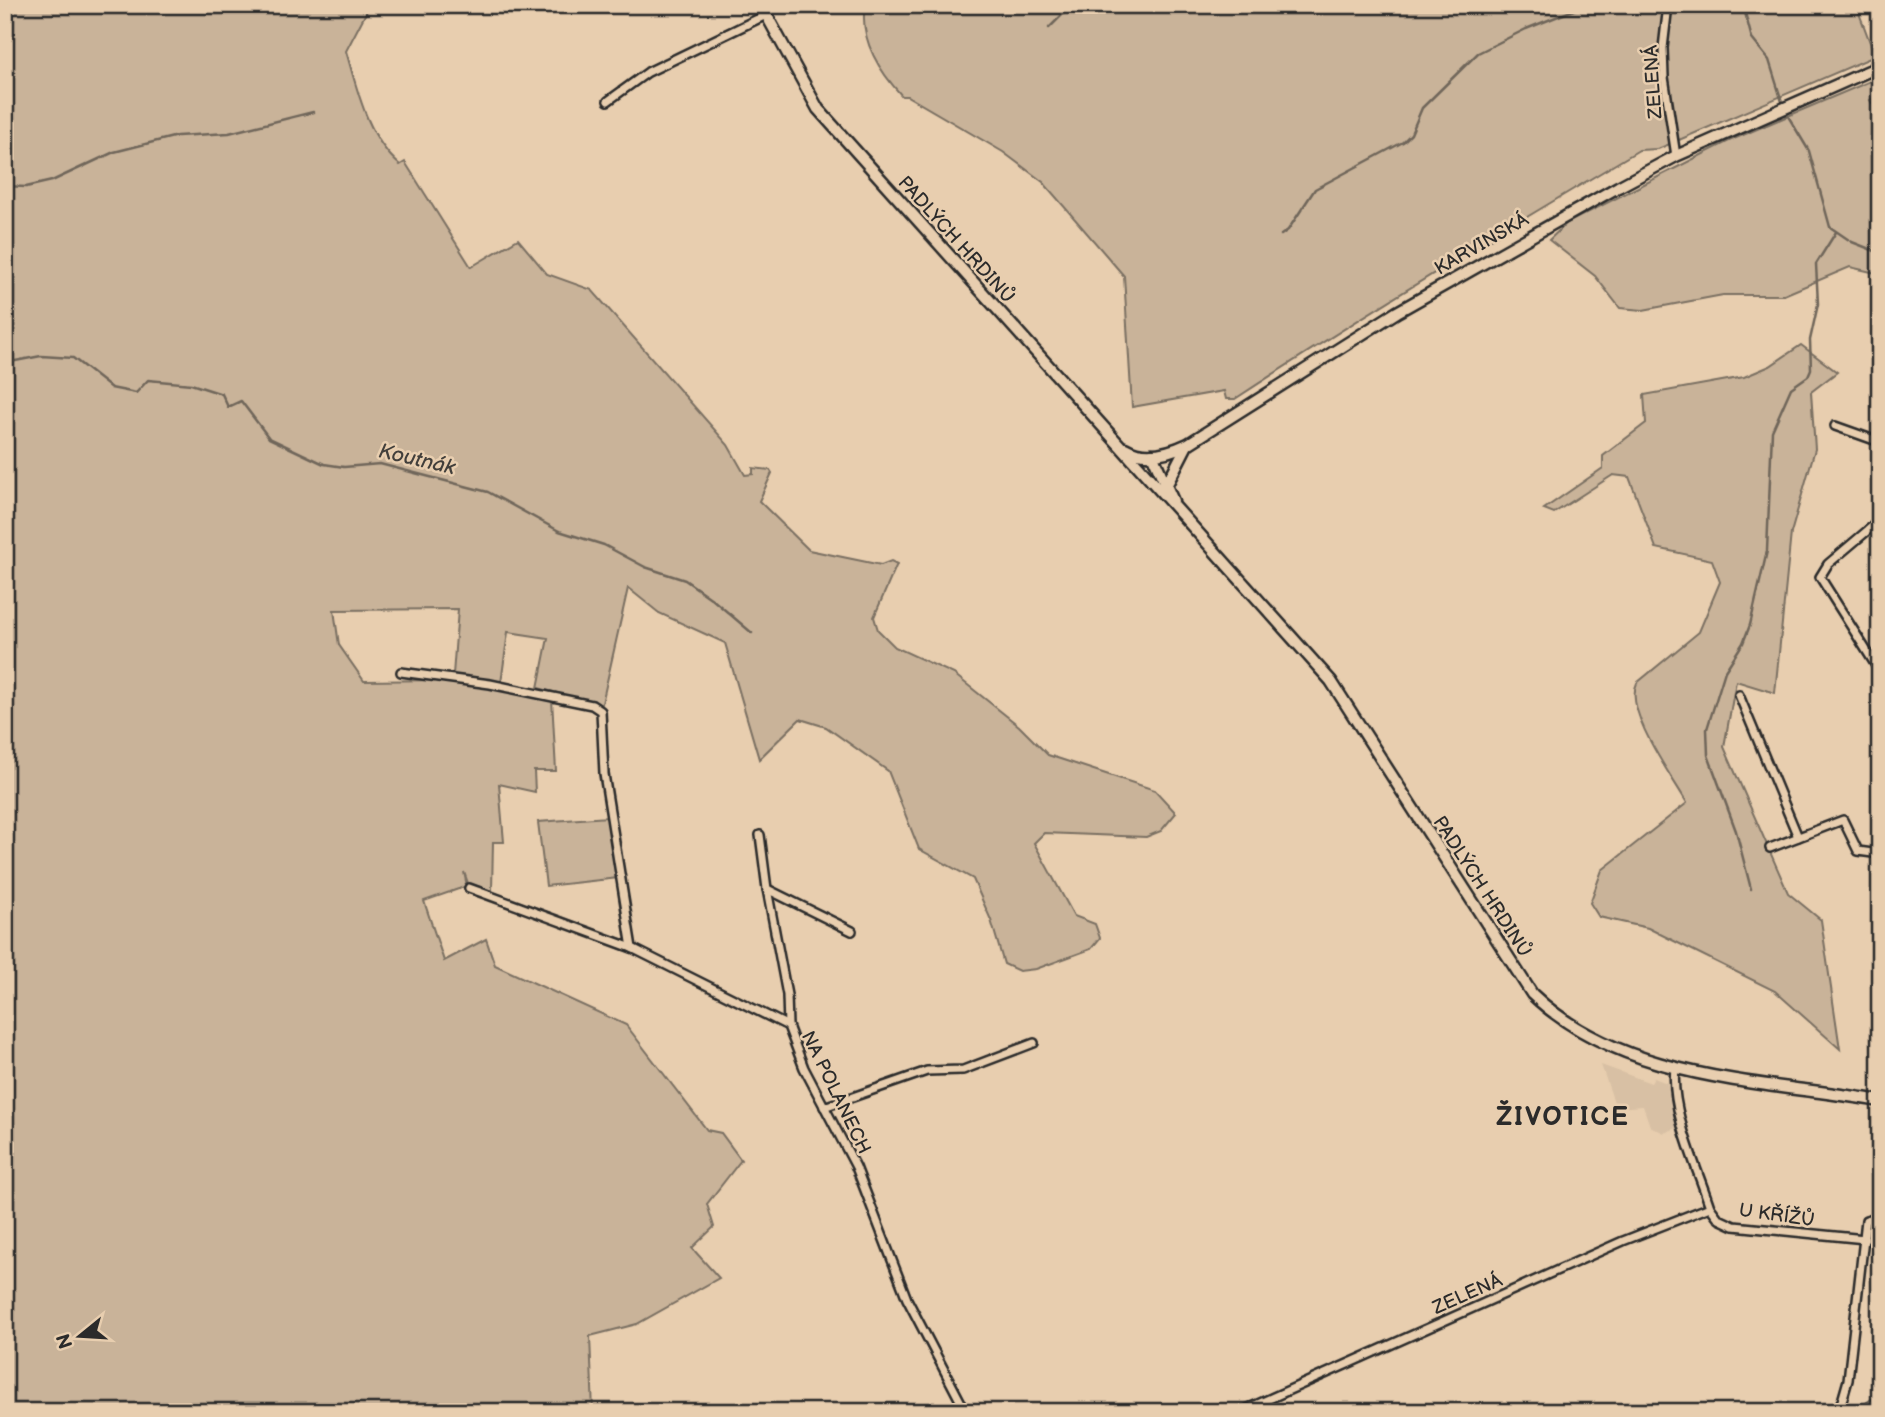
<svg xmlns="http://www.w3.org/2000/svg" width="1885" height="1417" font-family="'Balsamiq Sans',sans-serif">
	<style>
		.built { fill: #d8c0a4 }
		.green { fill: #c9b399; stroke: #7a6f62; stroke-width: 2 }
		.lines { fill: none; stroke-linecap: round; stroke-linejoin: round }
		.stream { stroke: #6f665a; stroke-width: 2.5 }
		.street-casing { stroke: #2b2b2b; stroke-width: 12 }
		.secondary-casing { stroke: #2b2b2b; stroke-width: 15 }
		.street { stroke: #e8ceaf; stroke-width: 7 }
		.secondary { stroke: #e8ceaf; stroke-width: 10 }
		.labels { text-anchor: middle; stroke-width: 5; stroke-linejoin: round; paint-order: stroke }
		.street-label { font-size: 19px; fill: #2b2b2b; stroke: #e8ceaf }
		.water-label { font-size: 21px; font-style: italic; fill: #423f3b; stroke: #e8ceaf }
		.district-label { font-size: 26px; font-weight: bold; letter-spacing: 2px; fill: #2b2b2b; stroke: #e8ceaf }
	</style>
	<rect width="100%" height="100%" fill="#e8ceaf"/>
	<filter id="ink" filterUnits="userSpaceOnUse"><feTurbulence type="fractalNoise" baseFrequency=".0143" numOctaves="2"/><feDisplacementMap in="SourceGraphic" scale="14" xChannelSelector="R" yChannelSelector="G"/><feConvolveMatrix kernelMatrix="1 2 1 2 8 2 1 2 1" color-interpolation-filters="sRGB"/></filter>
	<g filter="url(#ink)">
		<path class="built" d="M1601,1065L1651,1083L1654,1078L1667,1083L1679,1127L1664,1133L1650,1126L1643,1106L1616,1108Z"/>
		<g class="green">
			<path d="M5,5H370L346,51C358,93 368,138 400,165L405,162L471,267L518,239L547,274L592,290L728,445L745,475L753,474V468L770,470L772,473L759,501L809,550L881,565L891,561L897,564L874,617L878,630L895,647L954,674L1019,726L1048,755L1155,790L1176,813L1161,831L1146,837L1044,833L1034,843L1074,916L1095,924L1100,938L1091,949L1036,969L1019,971L1004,964L991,920L973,879L919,849L888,771L826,727L800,719L759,759L725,643L659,613L628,588L601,708L592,702L538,688L548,638L508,632L501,683L453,675L458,609L334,610L339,645L364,681L440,680L552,699L556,771H534L535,792L499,784L504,842H493L492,891L468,883L464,872L467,886L424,901L444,961L486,939L495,965L626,1025L707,1130L721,1133L741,1160L707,1204L714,1227L692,1248L719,1278L637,1324L590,1336L593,1412H5Z"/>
			<path d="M865,5H1856L1875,56L1658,149L1639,150C1503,231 1369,311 1235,399H1226L1224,391L1132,407L1124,276L1043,182L1003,152L907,96H902C880,72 859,39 865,5Z"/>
			<path d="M1880,77V94L1870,100L1880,116V274L1850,267L1784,295H1723L1643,310L1620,308L1595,276L1549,240L1567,223L1729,141Z"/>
			<path d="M1801,345L1837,372L1811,392L1815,449L1791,533L1775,693L1736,681L1724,747L1788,893L1821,920L1840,1049L1775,991L1648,928L1599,917L1590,903L1602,870L1687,803C1673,778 1623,710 1637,683L1699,632L1720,582L1712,560L1656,548L1629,477L1613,475L1554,513L1544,509L1603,468V456L1646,423L1644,395L1744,377L1770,366Z"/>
			<path d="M608,817L618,878L546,886L538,822Z"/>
		</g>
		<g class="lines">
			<g class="stream">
				<path d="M1743,5L1752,39L1769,60L1783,105"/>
				<path d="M5,16L9,5"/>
				<path d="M1049,28L1072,5"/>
				<path d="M1785,111L1809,151L1830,227L1852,242L1880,253"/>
				<path d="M5,186L26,187L52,181L114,152L177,136L229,133L313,112"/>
				<path d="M1281,235L1288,230L1315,189L1403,142L1411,134L1422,108L1478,53L1526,29L1586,5"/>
				<path d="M5,363L41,356L73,358L111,388L136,393L148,380L191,384L222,394L228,407L241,401L269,438L324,464L344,467L380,464L488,492L559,531L604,545L645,567L685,580L712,599L752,633"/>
				<path d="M1751,889L1736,831L1708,755L1707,729L1725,671L1743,643L1750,625L1767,551L1772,431L1791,388L1808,376L1811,369L1810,340L1818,304L1816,264L1836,232"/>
				<path d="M1852,1412L1880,1394"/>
			</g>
			<defs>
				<g id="street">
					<path d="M1668,5L1663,48L1664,77L1676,156"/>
					<path d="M608,101L648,72L766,15"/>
					<path d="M1835,426L1880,442"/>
					<path d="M1880,520L1828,564L1820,577L1880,672"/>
					<path d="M401,672L490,684L592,705L601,711L604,774L632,948"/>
					<path d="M1739,695L1798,837"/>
					<path d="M760,835L767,889L787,995L788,1026"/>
					<path d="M1770,848L1843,820L1858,851L1880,854"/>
					<path d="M469,888L632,948L788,1026L804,1068L856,1167L907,1299L966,1412"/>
					<path d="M767,889L852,931"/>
					<path d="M1675,1068C1670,1110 1697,1167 1710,1207L1719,1219L1734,1226L1865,1239"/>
					<path d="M824,1107L927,1071L963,1070L1034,1043"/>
					<path d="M1240,1412L1623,1241L1710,1207"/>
					<path d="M1835,1412L1842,1401L1848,1380L1866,1220L1880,1216"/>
				</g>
				<g id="secondary">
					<path d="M761,5L818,109L1331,681L1532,994C1622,1081 1764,1081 1880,1101"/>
					<path d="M1125,448C1145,460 1169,453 1188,444L1397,312L1618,187L1676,156L1880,66"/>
					<path d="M1152,454L1173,501"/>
					<path d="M1167,484L1187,445"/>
				</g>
			</defs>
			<use href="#street" class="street-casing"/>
			<use href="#secondary" class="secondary-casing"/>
			<use href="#street" class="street"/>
			<use href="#secondary" class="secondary"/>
		</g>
	</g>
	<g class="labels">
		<g class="street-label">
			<text transform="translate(1652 82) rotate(-94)" y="7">ZELENÁ</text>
			<text transform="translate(957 239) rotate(48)" y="7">PADLÝCH HRDINŮ</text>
			<text transform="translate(1481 243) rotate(-30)" y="7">KARVINSKÁ</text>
			<text transform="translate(1483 886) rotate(57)" y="7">PADLÝCH HRDINŮ</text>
			<text transform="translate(837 1092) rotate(64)" y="7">NA POLANECH</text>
			<text transform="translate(1777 1214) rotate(8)" y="7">U KŘÍŽŮ</text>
			<text transform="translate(1467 1293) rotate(-24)" y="7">ZELENÁ</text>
		</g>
		<g class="water-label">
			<text transform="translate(417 459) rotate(13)" y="7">Koutnák</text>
		</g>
		<g class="district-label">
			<text x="1563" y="1125">ŽIVOTICE</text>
		</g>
	</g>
	<rect width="1885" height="1417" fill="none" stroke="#e8ceaf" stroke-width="28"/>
	<rect x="14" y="14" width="1857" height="1389" fill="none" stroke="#2b2b2b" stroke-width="2.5" filter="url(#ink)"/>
	<g transform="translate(80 1336) rotate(252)" stroke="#e8ceaf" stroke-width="5" paint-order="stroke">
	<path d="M0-5L12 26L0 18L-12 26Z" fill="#2b2b2b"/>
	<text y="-10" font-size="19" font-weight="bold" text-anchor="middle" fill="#2b2b2b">N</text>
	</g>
</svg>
